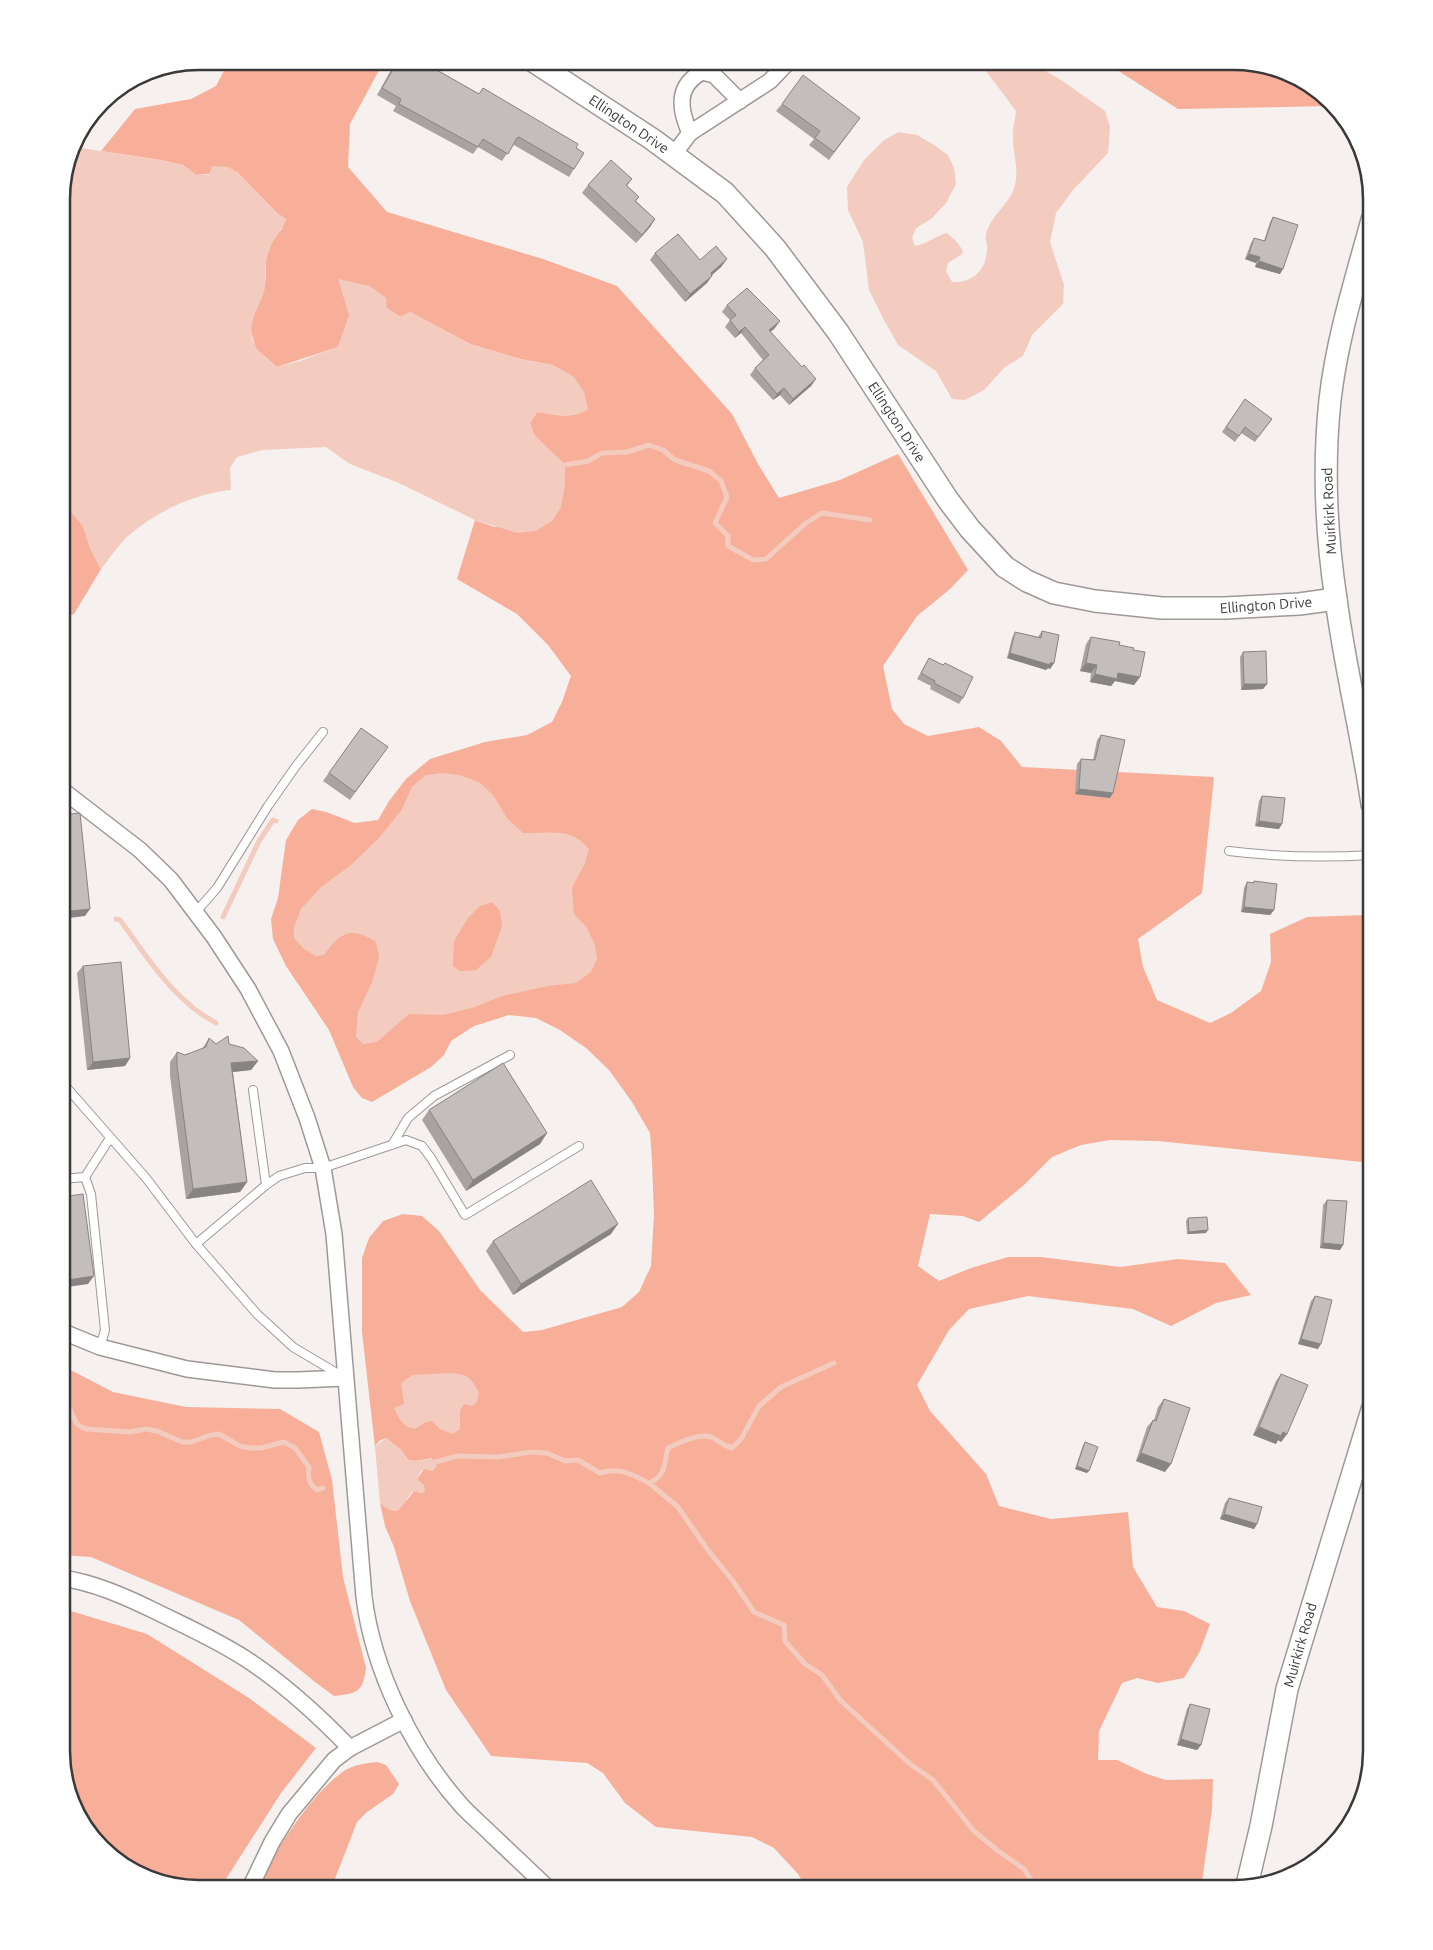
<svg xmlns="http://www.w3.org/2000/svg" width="1433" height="1950" font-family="Ubuntu,sans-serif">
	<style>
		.green { fill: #f7af99 }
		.water { fill: #f3cbbf; fill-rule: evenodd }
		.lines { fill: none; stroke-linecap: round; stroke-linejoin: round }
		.stream { stroke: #f3cbbf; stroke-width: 5 }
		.lane-casing { stroke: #9e9997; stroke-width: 10 }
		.street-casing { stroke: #9e9997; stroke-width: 18 }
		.secondary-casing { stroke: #9e9997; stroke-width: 24 }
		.lane { stroke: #fff; stroke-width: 8 }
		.street { stroke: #fff; stroke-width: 15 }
		.secondary { stroke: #fff; stroke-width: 21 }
		.wall { fill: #a8a3a2 }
		.shaded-wall { fill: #888484 }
		.building { fill: #c3bdbc; stroke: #888484 }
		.labels { text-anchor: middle; stroke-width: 4.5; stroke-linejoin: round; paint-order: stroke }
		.street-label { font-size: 14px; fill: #3b3938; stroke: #fefefe }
		.rim { fill: none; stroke: #3b3938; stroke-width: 2.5 }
	</style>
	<rect width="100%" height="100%" fill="#f6f0ee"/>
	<g class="green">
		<path d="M229,61H384L350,124L348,167L387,212L543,259L617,286L732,414L758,464L779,498L840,480L898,454L968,570L950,589L917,616L883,666L892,709L904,724L928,736L979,727L1001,741L1022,767L1214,777L1202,893L1138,939L1143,967L1157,1000L1210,1023L1231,1013L1261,991L1271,962L1270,934L1307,917L1366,915L1372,937V1163L1158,1141L1110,1140L1081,1145L1052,1157L1024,1185L979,1222L963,1216L930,1214L918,1266L939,1281L971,1268L1008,1257H1041L1120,1267L1178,1259L1225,1263L1251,1295L1216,1303L1171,1326L1133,1309L1028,1296L969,1309L949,1330L917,1385L930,1411L986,1474L999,1506L1051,1519L1128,1512L1133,1567L1157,1607L1184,1611L1210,1624L1200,1651L1184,1678L1158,1683L1137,1678L1122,1683L1099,1731L1098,1760H1117L1147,1774L1166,1780L1213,1779L1212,1809L1201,1889H807L798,1874L774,1848L752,1837L656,1827L625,1803L603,1773L587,1763L491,1756L446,1690L410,1601L394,1547L385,1526L380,1503L385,1507L407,1500L414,1491L422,1493L417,1479L432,1458L415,1461L408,1460L402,1451L386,1438L379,1441L375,1447L362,1332V1258L369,1238L383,1221L403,1214L422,1216L439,1231L480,1290L523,1332L542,1330L622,1307L639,1292L651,1266L654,1215L652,1161L650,1133L632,1102L609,1070L586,1048L560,1030L536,1018L509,1015L474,1026L451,1041L444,1055L431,1067L372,1102L362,1098L353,1087L329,1030L286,966L273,939L271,919L278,898L286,840L298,820L312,809L326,812L355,823L378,820L389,801L406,779L430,759L485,742L527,735L552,722L562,702L571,676L548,645L517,614L457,579L475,520L494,527L552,521C564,501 565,489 565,465L534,435L530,423L537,412C556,414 571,420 588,409L553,365L520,359L470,344L410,312L401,317L339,279L350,315L338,347L277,367L256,349L250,328L266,278V259L272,241L281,230L286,219L278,214L237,172L196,175L183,165L160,160L101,151L135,109L191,99L216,86Z"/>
		<path d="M1103,61L1242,62L1303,80L1329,106L1178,109Z"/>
		<path d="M1372,410V607L1367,577L1366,423Z"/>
		<path d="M62,482L64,503L83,526L90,548L101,569L74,614L61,619Z"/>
		<path d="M61,1365L113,1392L186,1407L280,1409L319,1432L332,1480L343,1577L366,1668C363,1693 357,1693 334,1696L315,1682L239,1620L91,1557L61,1555Z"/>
		<path d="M61,1608L147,1634L249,1698L316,1748L281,1793L226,1879L225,1888H191L130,1870L80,1820L61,1751Z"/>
		<path d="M377,1762L386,1765L399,1784L393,1794L367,1812L357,1822L331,1889L256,1888C274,1853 311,1793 344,1771C353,1765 366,1763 377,1762Z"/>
	</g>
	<g class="water">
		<path d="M988,61H1029L1061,80L1105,111L1110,127L1108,153L1073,190L1056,213L1050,242L1064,285L1063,304L1032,335L1023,356L1005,367L984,390L965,400L952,399L936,371L898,345L884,320L869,290L863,242L848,210L847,187L864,160L884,140L899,132L917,135L934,145L948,155L954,168L956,184L946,203L931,219L916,228L912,238L915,246C927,244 935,236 947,233L957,242L963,251L962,254L948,263L946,271L952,282C972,283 986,271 987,250C988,245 985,240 986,235C990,216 1008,206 1014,188C1020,172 1013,155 1013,138C1012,130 1015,120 1016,111L986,71Z"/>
		<path d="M74,145L81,148L160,160L183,165L196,175H209L212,166L228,167L237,172L278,214L286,219C280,233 270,242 267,257C264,268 267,280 264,292C262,299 258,306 255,313C245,342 256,350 277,367L300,361L338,347L349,315L338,279L370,286L386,298L387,308L401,317L410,312L470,344L520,359L553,365L573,376L584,392L588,409C569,420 558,415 537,412L530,423L534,435L565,465V485L561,507L552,521L536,531L517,533L475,520L399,483L350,464L326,447L262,450L237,457L230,468L231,490C193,494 157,511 128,536C118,545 110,558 101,569L90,548L83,526L64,503L62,482V190Z"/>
		<path d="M442,773L459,775L479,782L493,795L507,818L523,833C550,834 570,826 589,849L585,863L572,888L574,914L587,928L595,945L597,959L591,972L576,983L548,986L502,996L475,1007L443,1015L409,1014L377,1042L363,1044L356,1037L358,1012L372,982L379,957L376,942C351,926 340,932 324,955L316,956L304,949L294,938V927L301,909L321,887L351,865L378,839L401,811L412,787L426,775ZM492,902L500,911L502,926L491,957L476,970L460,971L453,966L454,941L468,918L480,906Z"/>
		<path d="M449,1373C467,1374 470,1376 479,1392L477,1402L472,1406L464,1404L460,1411V1429L453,1434L440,1429L432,1421L426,1422L415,1429C403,1427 399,1419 394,1408L404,1404L401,1383L412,1375Z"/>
		<path d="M386,1438L402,1451L408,1460L415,1461L432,1458L437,1466L433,1471L425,1469L421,1471L417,1479L424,1485L425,1492L422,1493L413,1491C401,1503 402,1522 380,1503L375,1447Z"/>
	</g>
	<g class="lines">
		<g class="stream">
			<path d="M565,465L588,461L602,453L627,452L649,445L663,450L675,460L709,471L721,481L727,497L715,523L728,536V546L753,560L766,559L806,523L822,513L870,520"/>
			<path d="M223,917L259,841L273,820L276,821"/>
			<path d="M116,919L120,920C142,950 162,982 191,1006C198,1013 208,1018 216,1023"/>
			<path d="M61,1400C77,1410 69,1425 87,1429L130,1432L146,1429L157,1431L182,1442H191L211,1435L219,1434L240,1446L250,1448H261L284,1442L295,1448L309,1467C308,1478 308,1483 317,1490L323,1488"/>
			<path d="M436,1462L457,1456L498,1457L531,1452L547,1453L565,1461L578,1460L600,1473C620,1467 631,1474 649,1483C666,1476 664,1464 668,1448C679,1443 698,1433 711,1437C718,1440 722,1445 732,1448L741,1439L759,1406L781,1387L834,1363"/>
			<path d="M649,1483L678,1507L707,1549L733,1581L754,1612L784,1625L785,1641L805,1664L822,1675L840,1700L910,1764L933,1780L974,1831L997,1850L1024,1869L1037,1889"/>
		</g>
		<defs>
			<g id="lane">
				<path d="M1229,851C1277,857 1324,858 1372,855"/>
				<path d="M195,913L217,888L268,806L296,766L323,732"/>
				<path d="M61,1081L146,1178L196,1244L257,1314L293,1347L340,1375"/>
				<path d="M253,1090L266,1185"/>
				<path d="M392,1145L408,1118L434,1096L510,1055"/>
				<path d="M85,1177L91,1194L105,1330L100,1347"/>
				<path d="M61,1179L85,1177L110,1138"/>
				<path d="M196,1244L266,1185L279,1176L305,1168H323L406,1140L422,1146L431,1158L465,1215L579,1146"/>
				<path d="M531,1889L539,1879"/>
			</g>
			<g id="street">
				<path d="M690,133C679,109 676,86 702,72L714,75L740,101"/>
				<path d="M674,154L690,133L770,81L789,61"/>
				<path d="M61,789L140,850L171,880L214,937L248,989L281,1051L307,1118L323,1168L334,1234L364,1597C373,1670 412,1750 461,1805C470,1815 481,1824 491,1834C510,1852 530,1871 549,1889"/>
				<path d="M61,1331L100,1347L187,1369L275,1380H298L345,1378"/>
				<path d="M61,1578C93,1582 126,1597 155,1611C185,1626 217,1640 246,1659C283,1683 319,1716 350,1748"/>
				<path d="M250,1888L272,1842L289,1814L334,1760L350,1748L404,1720"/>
			</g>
			<g id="secondary">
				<path d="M533,61L652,139L725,193L775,248L838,332L948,500L970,529L1005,567L1027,581L1054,593L1095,601L1162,608H1225L1299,604L1336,599"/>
				<path d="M1372,804C1362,735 1345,668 1336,599C1326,533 1323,466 1330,400C1337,338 1356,279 1372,220"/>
				<path d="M1247,1885L1261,1826L1287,1689L1372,1410"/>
			</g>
		</defs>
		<use href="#lane" class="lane-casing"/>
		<use href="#street" class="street-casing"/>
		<use href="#secondary" class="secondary-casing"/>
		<use href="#lane" class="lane"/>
		<use href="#street" class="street"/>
		<use href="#secondary" class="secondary"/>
	</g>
	<g class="wall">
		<path d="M396,61H430L428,65L479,94L483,88L576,148L574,169L569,177L514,145H513L502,161L478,147L473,154L393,111L396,106L377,95Z"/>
		<path d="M760,61H766L764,64Z"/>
		<path d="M782,104L860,118L829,160L809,145L814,139L776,111Z"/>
		<path d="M632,179L627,186L639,197L636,201L655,219L650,227L636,243L582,193L588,185Z"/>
		<path d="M1273,217L1280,274L1255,267L1256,263L1245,259L1251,243L1254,238L1264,241L1270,222Z"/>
		<path d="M655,253L700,260L727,259L721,267L712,275L707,283L685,302L650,260Z"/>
		<path d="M727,305L775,328L770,332L802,367L816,379L811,386L789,405L780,395L773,400L750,375L755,368L763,360L741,333L735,338L725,327L730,320L722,312Z"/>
		<path d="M1245,399L1272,419L1255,442L1241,433L1235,442L1222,432Z"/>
		<path d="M1042,631L1054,663L1050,669L1048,668L1046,670L1007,658L1012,638L1015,632L1038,637Z"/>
		<path d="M1091,637L1133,650L1140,677L1134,685L1115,681L1111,686L1090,682L1091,673L1080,671L1086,644Z"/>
		<path d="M1243,652L1267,684L1263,689L1241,690L1240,657Z"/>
		<path d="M929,658L943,665L945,663L963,698L959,704L930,689L931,686L917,679Z"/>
		<path d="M361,728L388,747L350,800L323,781Z"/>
		<path d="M1101,735L1110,798L1075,794L1077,764L1081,759L1093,760L1097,740Z"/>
		<path d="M1262,796L1279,829L1255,826L1259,801Z"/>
		<path d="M1254,881L1274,910L1270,915L1241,912L1244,888L1247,882L1253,883Z"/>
		<path d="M83,966L130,1058L125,1066L87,1070L77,973Z"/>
		<path d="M209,1038L216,1044H229L258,1061L251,1070L233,1072L247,1182L240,1192L186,1199L170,1076V1062L177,1052L185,1055L202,1049Z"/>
		<path d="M429,1110L547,1133L540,1144L466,1191L422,1120Z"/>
		<path d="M1327,1200L1343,1245L1340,1250L1320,1248L1323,1205Z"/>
		<path d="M1188,1218L1206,1233L1187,1234L1186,1221Z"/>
		<path d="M611,1234L513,1295L486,1251L493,1241Z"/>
		<path d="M1315,1296L1318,1349L1298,1344L1311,1301Z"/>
		<path d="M1281,1374L1287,1434L1281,1442L1278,1440L1276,1444L1253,1435L1276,1381Z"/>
		<path d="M1164,1399L1165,1472L1136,1461L1147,1427L1153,1420H1154L1158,1407Z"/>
		<path d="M1085,1442L1087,1473L1075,1469L1083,1445Z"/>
		<path d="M1229,1498L1257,1524L1254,1529L1220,1519L1225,1503Z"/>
		<path d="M1190,1704L1201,1745L1197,1750L1177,1745L1187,1709Z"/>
	</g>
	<g class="shaded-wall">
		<path d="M655,219L650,227L636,243L642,235Z"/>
		<path d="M1249,254L1260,257L1256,263L1245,259Z"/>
		<path d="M727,259L721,267L705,281L711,273Z"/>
		<path d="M1259,261L1283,269L1280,274L1255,267Z"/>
		<path d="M712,276L707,283L685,302L690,294Z"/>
		<path d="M780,321L775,328L765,337L769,330Z"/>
		<path d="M745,327L741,333L735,338L739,332Z"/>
		<path d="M816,379L811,386L789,405L793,399Z"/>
		<path d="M784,388L780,395L773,400L777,394Z"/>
		<path d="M1010,653L1050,663H1054L1050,669L1048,668L1046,670L1007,658Z"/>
		<path d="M1086,663L1097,665L1091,673L1080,671Z"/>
		<path d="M1118,673L1140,677L1134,685L1115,681L1111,686L1090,682L1095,674Z"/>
		<path d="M1244,684H1267L1263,689L1241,690Z"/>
		<path d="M1079,789L1113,793L1110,798L1075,794Z"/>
		<path d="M1259,821L1282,824L1279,829L1255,826Z"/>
		<path d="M1244,907L1274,910L1270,915L1241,912Z"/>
		<path d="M90,909L85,916L61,919V912Z"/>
		<path d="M130,1058L125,1066L87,1070L93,1062Z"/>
		<path d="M258,1061L251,1070L224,1073L231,1063Z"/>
		<path d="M547,1133L540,1144L466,1191L473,1180Z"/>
		<path d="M247,1182L240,1192L186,1199L193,1189Z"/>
		<path d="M618,1224L611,1234L513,1295L521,1284Z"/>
		<path d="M1208,1230L1206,1233L1187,1234L1189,1232Z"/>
		<path d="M1323,1243L1343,1245L1340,1250L1320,1248Z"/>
		<path d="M94,1276L88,1284L61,1288V1281Z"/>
		<path d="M1301,1339L1321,1344L1318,1349L1298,1344Z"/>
		<path d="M1259,1427L1283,1432L1287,1434L1281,1442L1278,1440L1276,1444L1253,1435Z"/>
		<path d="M1141,1453L1171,1464L1165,1472L1136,1461Z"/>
		<path d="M1077,1466L1089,1471L1087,1473L1075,1469Z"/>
		<path d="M1224,1514L1257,1524L1254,1529L1220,1519Z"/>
		<path d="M1181,1739L1201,1745L1197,1750L1177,1745Z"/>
	</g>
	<g class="building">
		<path d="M398,61H430L428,65L479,94L483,88L578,144L576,148L584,153L574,169L519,137L517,138L508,154L483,139L478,147L399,104L401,99L382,88Z"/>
		<path d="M803,75L860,118L834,152L815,138L820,131L782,104Z"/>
		<path d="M611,160L632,179L626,185L639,197L635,201L655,219L642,235L588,185Z"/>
		<path d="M1273,217L1298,225L1283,269L1259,261L1260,257L1249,254L1254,238L1265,241Z"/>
		<path d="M678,234L700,260L716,246L727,259L711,273L712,276L690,294L655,253Z"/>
		<path d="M747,288L780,321L769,330L802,367L804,365L816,379L793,399L784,388L777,394L755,368L769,355L745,327L739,332L730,320L736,315L727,305Z"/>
		<path d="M1245,399L1272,419L1258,437L1245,427L1239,436L1226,427Z"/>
		<path d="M1042,631L1059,635L1054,663H1050V665L1010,653L1015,632L1041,638Z"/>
		<path d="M1091,637L1120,642L1119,645L1134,648L1133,650L1145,652L1140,677L1118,673L1117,679L1095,674L1097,665L1086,663Z"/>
		<path d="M1266,651L1267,684H1244L1243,652Z"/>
		<path d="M929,658L943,665L945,663L973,677L963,698L934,683L935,681L921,673Z"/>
		<path d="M361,728L388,747L355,792L329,773Z"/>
		<path d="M1101,735L1125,740L1113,793L1079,789L1081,759L1095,760Z"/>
		<path d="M1262,796L1285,798L1282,824L1259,821Z"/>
		<path d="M80,813L90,909L61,912V815Z"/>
		<path d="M1254,881L1277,884L1274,910L1244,907L1247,882L1254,883Z"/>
		<path d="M121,962L130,1058L93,1062L83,966Z"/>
		<path d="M228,1036L229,1044L244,1048L258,1061L231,1063L247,1182L193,1189L177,1066V1052L185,1055L206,1047L209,1038L216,1044Z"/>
		<path d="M503,1063L547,1133L473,1180L429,1110Z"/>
		<path d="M591,1180L618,1224L521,1284L493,1241Z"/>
		<path d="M83,1194L94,1276L61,1281V1197Z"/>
		<path d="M1327,1200L1347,1201L1343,1245L1323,1243Z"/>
		<path d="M1207,1217L1208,1230L1189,1232L1188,1218Z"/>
		<path d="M1315,1296L1332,1300L1321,1344L1301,1339Z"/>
		<path d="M1281,1374L1308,1385L1287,1434L1283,1432L1281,1436L1259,1427Z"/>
		<path d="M1164,1399L1190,1408L1171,1464L1141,1453L1153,1420L1156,1421Z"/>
		<path d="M1085,1442L1098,1447L1089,1471L1077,1466Z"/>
		<path d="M1229,1498L1262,1507L1257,1524L1224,1514Z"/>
		<path d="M1190,1704L1210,1709L1201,1745L1181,1739Z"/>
	</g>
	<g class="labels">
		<g class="street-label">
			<text transform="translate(629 124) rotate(34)" y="5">Ellington Drive</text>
			<text transform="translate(897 422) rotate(57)" y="5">Ellington Drive</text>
			<text transform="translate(1329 511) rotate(-93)" y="5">Muirkirk Road</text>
			<text transform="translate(1266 605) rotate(-4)" y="5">Ellington Drive</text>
			<text transform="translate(1300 1645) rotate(-74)" y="5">Muirkirk Road</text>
		</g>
	</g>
	<path d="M0 0H1433V1950H0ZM199 70H1234A129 129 0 0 1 1363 199V1751A129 129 0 0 1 1234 1880H199A129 129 0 0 1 70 1751V199A129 129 0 0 1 199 70Z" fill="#fefefe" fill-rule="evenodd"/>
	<path class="rim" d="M199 70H1234A129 129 0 0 1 1363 199V1751A129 129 0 0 1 1234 1880H199A129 129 0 0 1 70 1751V199A129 129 0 0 1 199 70Z"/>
</svg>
